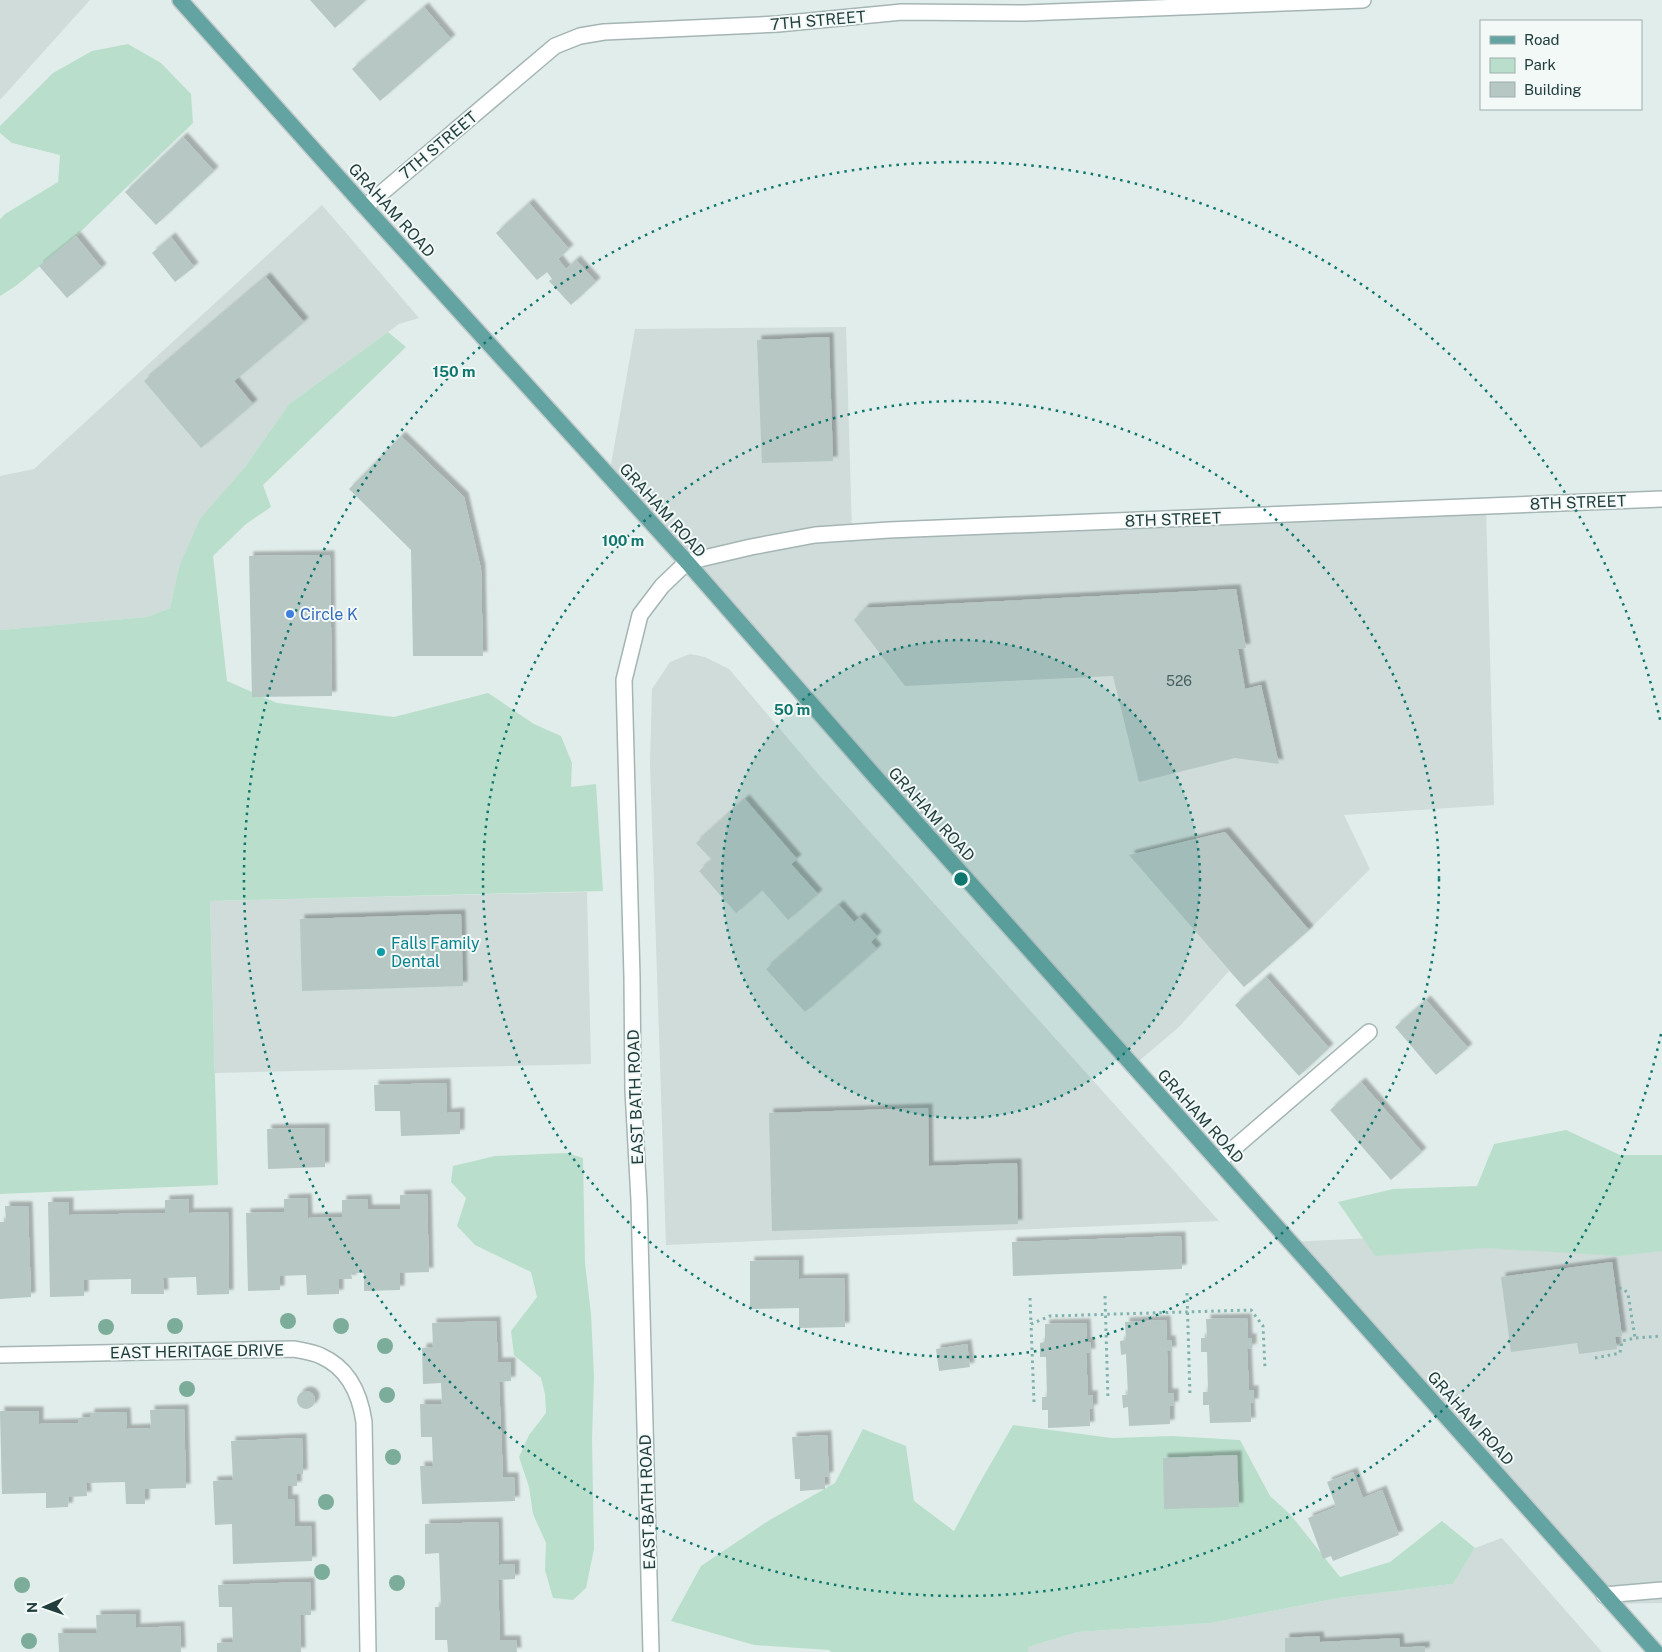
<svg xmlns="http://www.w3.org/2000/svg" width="1662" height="1652" font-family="'Public Sans',sans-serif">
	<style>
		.built { fill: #cfdcd9 }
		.green { fill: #b9dfcc }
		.building { fill: #b6c7c4; filter: url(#shadow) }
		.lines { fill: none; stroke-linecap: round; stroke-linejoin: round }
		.minor-casing { stroke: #a4b5b3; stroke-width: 18 }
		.major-casing { stroke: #c1c9c9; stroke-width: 18 }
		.path { stroke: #80b2ad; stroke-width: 3; stroke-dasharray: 2.5 4; stroke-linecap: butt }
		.minor { stroke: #fff; stroke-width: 15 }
		.major { stroke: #63a4a2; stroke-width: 15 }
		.tree { fill: #7cac9a }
		.ring { fill: none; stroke: #0f766e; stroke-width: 2.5; stroke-dasharray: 2.5 5 }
		.shop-dot { fill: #3f7fe0; stroke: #f2f9f7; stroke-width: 2 }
		.culture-dot { fill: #0f9aa8; stroke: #f2f9f7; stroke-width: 2 }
		.labels { text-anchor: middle; stroke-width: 4; stroke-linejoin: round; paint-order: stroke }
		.number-label { font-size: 14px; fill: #46605f }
		.street-label { font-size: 16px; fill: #213e3d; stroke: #f2f9f7 }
		.shop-label { font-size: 16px; fill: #366cbe; stroke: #f2f9f7; text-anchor: start }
		.culture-label { font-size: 16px; fill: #0d838f; stroke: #f2f9f7; text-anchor: start }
		.centre { fill: #0f766e; stroke: #f2f9f7; stroke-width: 2.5 }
		.ring-label { font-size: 15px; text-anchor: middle; font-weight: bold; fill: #0f766e; stroke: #f2f9f7; stroke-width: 4; stroke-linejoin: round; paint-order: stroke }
	</style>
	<defs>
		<filter id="shadow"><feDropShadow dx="4.5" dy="-4.5" stdDeviation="1" flood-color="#0004"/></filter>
	</defs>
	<rect width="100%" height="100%" fill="#e1edea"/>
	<g class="built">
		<path d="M0,0H90L0,100Z"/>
		<path d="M322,205L419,318L399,324L289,404L245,467L229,486L179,567L170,608L147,617L0,630V476L34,469Z"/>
		<path d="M846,327L852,532L1486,506L1494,805L1344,815L1370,869L1309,930L1244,987L1229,971L1179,1027L1133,1066L609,476L635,329Z"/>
		<path d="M690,654L705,657L729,669L819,775L1219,1221L666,1245L650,764L652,689L670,662Z"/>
		<path d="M587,892L591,1064L215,1073L210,901Z"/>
		<path d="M1662,1224V1603L1613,1604L1290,1242Z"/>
		<path d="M1502,1538L1602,1652H1028V1647L1078,1632L1211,1623L1338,1598L1453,1584L1475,1548Z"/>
	</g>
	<g class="green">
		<path d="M128,44L161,63L191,94L193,123L76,236L17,285L0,296V219L5,214L58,182L60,155L12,143L0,133V126L53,73L92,51Z"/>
		<path d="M388,332L406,347L263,485L271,507L246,524L213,556L227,681L277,703L394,717L488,693L534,724L561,736L572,763L571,787L596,784L603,891L210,901L218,1185L0,1194V630L147,617L170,608L179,567L200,519L245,467L289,404Z"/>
		<path d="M1566,1130L1620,1155H1662V1251L1619,1256L1486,1248L1375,1256L1338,1202L1393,1189L1477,1186L1494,1144Z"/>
		<path d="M567,1153L583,1158L585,1263L591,1314L594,1376L592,1439L594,1549L586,1588L573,1600L553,1598L545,1570L546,1543L533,1514L529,1487L519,1457L529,1435L546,1413L545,1394L541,1378L514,1355L511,1331L537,1297L531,1272L475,1245L457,1226L466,1198L451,1182L453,1166L495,1156Z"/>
		<path d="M1013,1425L1112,1438L1172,1436L1240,1440L1270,1496L1290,1514L1340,1577L1390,1562L1442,1521L1475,1548L1453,1584L1338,1598L1211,1623L1078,1632L1028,1647V1652H831L829,1650L754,1645L671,1621L701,1566L768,1521L835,1483L863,1429L906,1446L914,1501L954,1531L979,1484Z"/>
	</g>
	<g class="building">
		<path d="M310,0H366L335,28Z"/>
		<path d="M424,7L451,39L380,101L352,69Z"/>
		<path d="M183,137L214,171L156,225L125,192Z"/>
		<path d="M529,203L569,249L558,259L566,269L576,260L596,282L571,305L549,281L552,279L547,272L537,280L496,233Z"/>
		<path d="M76,236L102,268L67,298L39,266Z"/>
		<path d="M171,237L194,267L175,282L152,253Z"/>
		<path d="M266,277L304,322L234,381L253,404L201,448L144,381Z"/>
		<path d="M829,337L833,461L762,463L757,340Z"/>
		<path d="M401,436L464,497L481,569L483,656H413L411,550L349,489Z"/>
		<path d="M330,555L332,696L252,697L249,556Z"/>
		<path d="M1236,589L1246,648L1238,649L1245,689L1261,685L1279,764L1235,758L1139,782L1113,676L905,686L854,620L865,608Z"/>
		<path d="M745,799L797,859L791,864L818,894L788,920L762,890L736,913L699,871L712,860L696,843Z"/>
		<path d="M1225,832L1309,930L1244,987L1129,855Z"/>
		<path d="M839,905L854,922L860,917L877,936L871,942L877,949L805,1012L766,969Z"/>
		<path d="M461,914L463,986L302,991L300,919Z"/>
		<path d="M1266,977L1329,1048L1299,1076L1235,1005Z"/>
		<path d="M1426,1000L1468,1048L1436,1075L1395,1027Z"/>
		<path d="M1361,1082L1422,1152L1391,1180L1330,1110Z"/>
		<path d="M446,1083L447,1113L460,1112V1134L401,1136L400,1111H375L374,1085Z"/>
		<path d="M928,1108L929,1166L1017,1163L1018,1224L772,1231L769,1113Z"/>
		<path d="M325,1128V1167L268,1169L267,1129Z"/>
		<path d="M427,1194L429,1272L400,1273V1290L364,1291V1273H351L352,1279H339V1294L307,1295L306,1275L280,1276V1290L248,1291L246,1213L284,1212V1199L307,1198L308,1218L342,1217V1200L367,1199L368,1209H400V1195Z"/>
		<path d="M189,1199V1213L228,1212L229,1294L197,1295L196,1277L163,1278L164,1294H131V1279L84,1280V1296L50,1297L48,1202H69V1215L165,1213V1200Z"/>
		<path d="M5,1206H28L31,1297L0,1299V1222H6Z"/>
		<path d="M1181,1236L1182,1269L1013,1276L1012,1242Z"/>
		<path d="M799,1260V1279L844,1278L845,1327L799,1328V1308L750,1309V1261Z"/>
		<path d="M1612,1262L1622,1336L1615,1337L1617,1349L1579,1354L1577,1343L1511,1352L1501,1277Z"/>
		<path d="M1247,1318L1248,1338H1252V1348L1247,1349L1249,1390H1254V1403H1250L1251,1422L1210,1423L1209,1405H1203V1392H1208L1207,1352H1201V1338H1207L1206,1319Z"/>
		<path d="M1166,1320L1167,1340H1171L1172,1351H1167L1168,1393H1174V1406H1170V1424L1129,1426L1128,1407L1123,1408L1122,1395H1128L1126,1354L1121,1355L1120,1341L1126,1340L1125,1322Z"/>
		<path d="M496,1321L498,1362H511V1381L499,1382L503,1477H514L515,1501L422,1504L420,1466H433L432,1437H421L420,1404H442L441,1383L423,1384L422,1348L433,1347L432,1323Z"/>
		<path d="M1086,1323L1087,1343L1090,1342L1091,1353H1086L1088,1395H1093V1409H1089L1090,1426L1048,1428V1410H1042V1397H1047L1046,1357H1040V1343L1045,1342V1324Z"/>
		<path d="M967,1344L970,1367L939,1371L936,1349Z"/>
		<circle cx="306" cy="1400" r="9"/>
		<path d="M184,1409L186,1488L145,1489V1504H126L125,1482L86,1483L87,1496L69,1497L68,1507L46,1508V1493L2,1494L0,1411H39V1424L78,1423V1418L90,1417V1413L126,1412L127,1429L151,1428L150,1410Z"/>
		<path d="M827,1435L829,1476L825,1477V1489L800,1491V1479H795L792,1437Z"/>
		<path d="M302,1438L303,1474H297V1486H288V1499H294L295,1526H311L312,1561L233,1564L232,1524L215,1525L213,1481L233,1480L231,1441Z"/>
		<path d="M1237,1455L1239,1507L1164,1509L1163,1458Z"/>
		<path d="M1353,1472L1363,1498L1382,1490L1399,1535L1333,1561L1331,1556L1323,1559L1308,1518L1336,1507L1327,1482Z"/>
		<path d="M498,1522L499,1565L515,1564V1579L498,1580L500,1640H516L517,1652H448L447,1640H435V1607H441L439,1553L425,1554V1524Z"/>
		<path d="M310,1582L311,1615H300L301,1652H217V1643L233,1642L232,1607H219L218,1585Z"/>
		<path d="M136,1614V1628L180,1626L181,1652H59L58,1633H97L96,1615Z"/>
		<path d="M1319,1636L1320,1642L1399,1638L1400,1648L1425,1646V1652H1285V1638Z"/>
	</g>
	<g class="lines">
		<defs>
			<g id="minor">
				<path d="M365,207L555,46L580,36L604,32L778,24L902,12L1025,13L1363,0"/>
				<path d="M1219,1161L1369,1032"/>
				<path d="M0,1355L294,1349C303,1351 313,1352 321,1356C348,1368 360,1394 364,1422L368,1652"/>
				<path d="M1604,1595L1662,1590"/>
				<path d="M651,1652L639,1200L633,1090L632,977L624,680L640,615L662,586L687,562L751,547L815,535L889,530L1662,499"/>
			</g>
			<path id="major" d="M180,0L365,207L687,562L872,773L1656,1652"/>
		</defs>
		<use href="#minor" class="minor-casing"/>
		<use href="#major" class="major-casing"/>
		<g class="path">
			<path d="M1619,1288L1624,1289L1628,1294L1635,1338"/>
			<path d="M1187,1293L1190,1396"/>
			<path d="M1105,1296L1108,1400"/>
			<path d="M1030,1298L1031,1324"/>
			<path d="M1595,1358L1620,1353L1622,1341L1635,1338L1662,1336"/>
			<path d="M1034,1402L1031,1324L1050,1316L1251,1310L1263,1326L1265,1368"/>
		</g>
		<use href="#minor" class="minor"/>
		<use href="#major" class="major"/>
	</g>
	<g class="tree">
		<circle cx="288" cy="1321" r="8"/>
		<circle cx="175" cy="1326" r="8"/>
		<circle cx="341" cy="1326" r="8"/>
		<circle cx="106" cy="1327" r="8"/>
		<circle cx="385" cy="1346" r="8"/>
		<circle cx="187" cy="1389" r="8"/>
		<circle cx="387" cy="1395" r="8"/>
		<circle cx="393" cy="1457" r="8"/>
		<circle cx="326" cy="1502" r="8"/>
		<circle cx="322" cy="1572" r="8"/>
		<circle cx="397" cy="1583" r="8"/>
		<circle cx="22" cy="1585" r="8"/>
		<circle cx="29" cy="1641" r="8"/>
	</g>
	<circle cx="961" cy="879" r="239" fill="#0f766e" fill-opacity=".12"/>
	<g class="ring">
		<circle cx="961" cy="879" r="239"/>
		<circle cx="961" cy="879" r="478"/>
		<path d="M1661 1034A717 717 0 1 1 1661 724"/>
	</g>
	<circle class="shop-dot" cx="290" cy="614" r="5"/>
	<circle class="culture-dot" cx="381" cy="952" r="5"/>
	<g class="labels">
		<g class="number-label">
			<text x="1179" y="686">526</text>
		</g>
		<g class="street-label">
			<text transform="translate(818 20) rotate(-5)" y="6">7TH STREET</text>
			<text transform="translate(438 145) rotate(-40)" y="6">7TH STREET</text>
			<text transform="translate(392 210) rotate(48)" y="6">GRAHAM ROAD</text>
			<text transform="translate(1578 502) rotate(-2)" y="6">8TH STREET</text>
			<text transform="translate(663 510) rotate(48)" y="6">GRAHAM ROAD</text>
			<text transform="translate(1173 519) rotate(-2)" y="6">8TH STREET</text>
			<text transform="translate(932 814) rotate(48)" y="6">GRAHAM ROAD</text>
			<text transform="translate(635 1097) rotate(-92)" y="6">EAST BATH ROAD</text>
			<text transform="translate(1201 1116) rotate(48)" y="6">GRAHAM ROAD</text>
			<text transform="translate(197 1351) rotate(-1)" y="6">EAST HERITAGE DRIVE</text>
			<text transform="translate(1471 1418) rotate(48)" y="6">GRAHAM ROAD</text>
			<text transform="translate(647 1502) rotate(-92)" y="6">EAST BATH ROAD</text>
		</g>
		<g class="shop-label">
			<text x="300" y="620">Circle K</text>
		</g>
		<g class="culture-label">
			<text x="391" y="949">Falls Family<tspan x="391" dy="18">Dental</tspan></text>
		</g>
	</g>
	<circle cx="961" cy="879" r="8" class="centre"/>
	<g class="ring-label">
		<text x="454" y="377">150 m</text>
		<text x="623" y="546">100 m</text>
		<text x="792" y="715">50 m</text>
	</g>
	<rect x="1480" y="20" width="162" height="90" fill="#f2f9f7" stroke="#9eaead"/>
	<rect x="1490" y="36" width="25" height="8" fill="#63a4a2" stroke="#9eaead"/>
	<text x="1524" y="45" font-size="15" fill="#213e3d">Road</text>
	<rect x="1490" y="58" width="25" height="15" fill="#b9dfcc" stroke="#9eaead"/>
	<text x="1524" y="70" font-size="15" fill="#213e3d">Park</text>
	<rect x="1490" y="82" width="25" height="15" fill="#b6c7c4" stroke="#9eaead"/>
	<text x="1524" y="95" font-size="15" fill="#213e3d">Building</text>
	<g transform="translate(45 1607) rotate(268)" stroke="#f2f9f7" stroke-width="4" paint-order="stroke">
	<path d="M0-4L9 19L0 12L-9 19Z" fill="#213e3d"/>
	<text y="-8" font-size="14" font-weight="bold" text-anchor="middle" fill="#213e3d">N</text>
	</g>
</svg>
